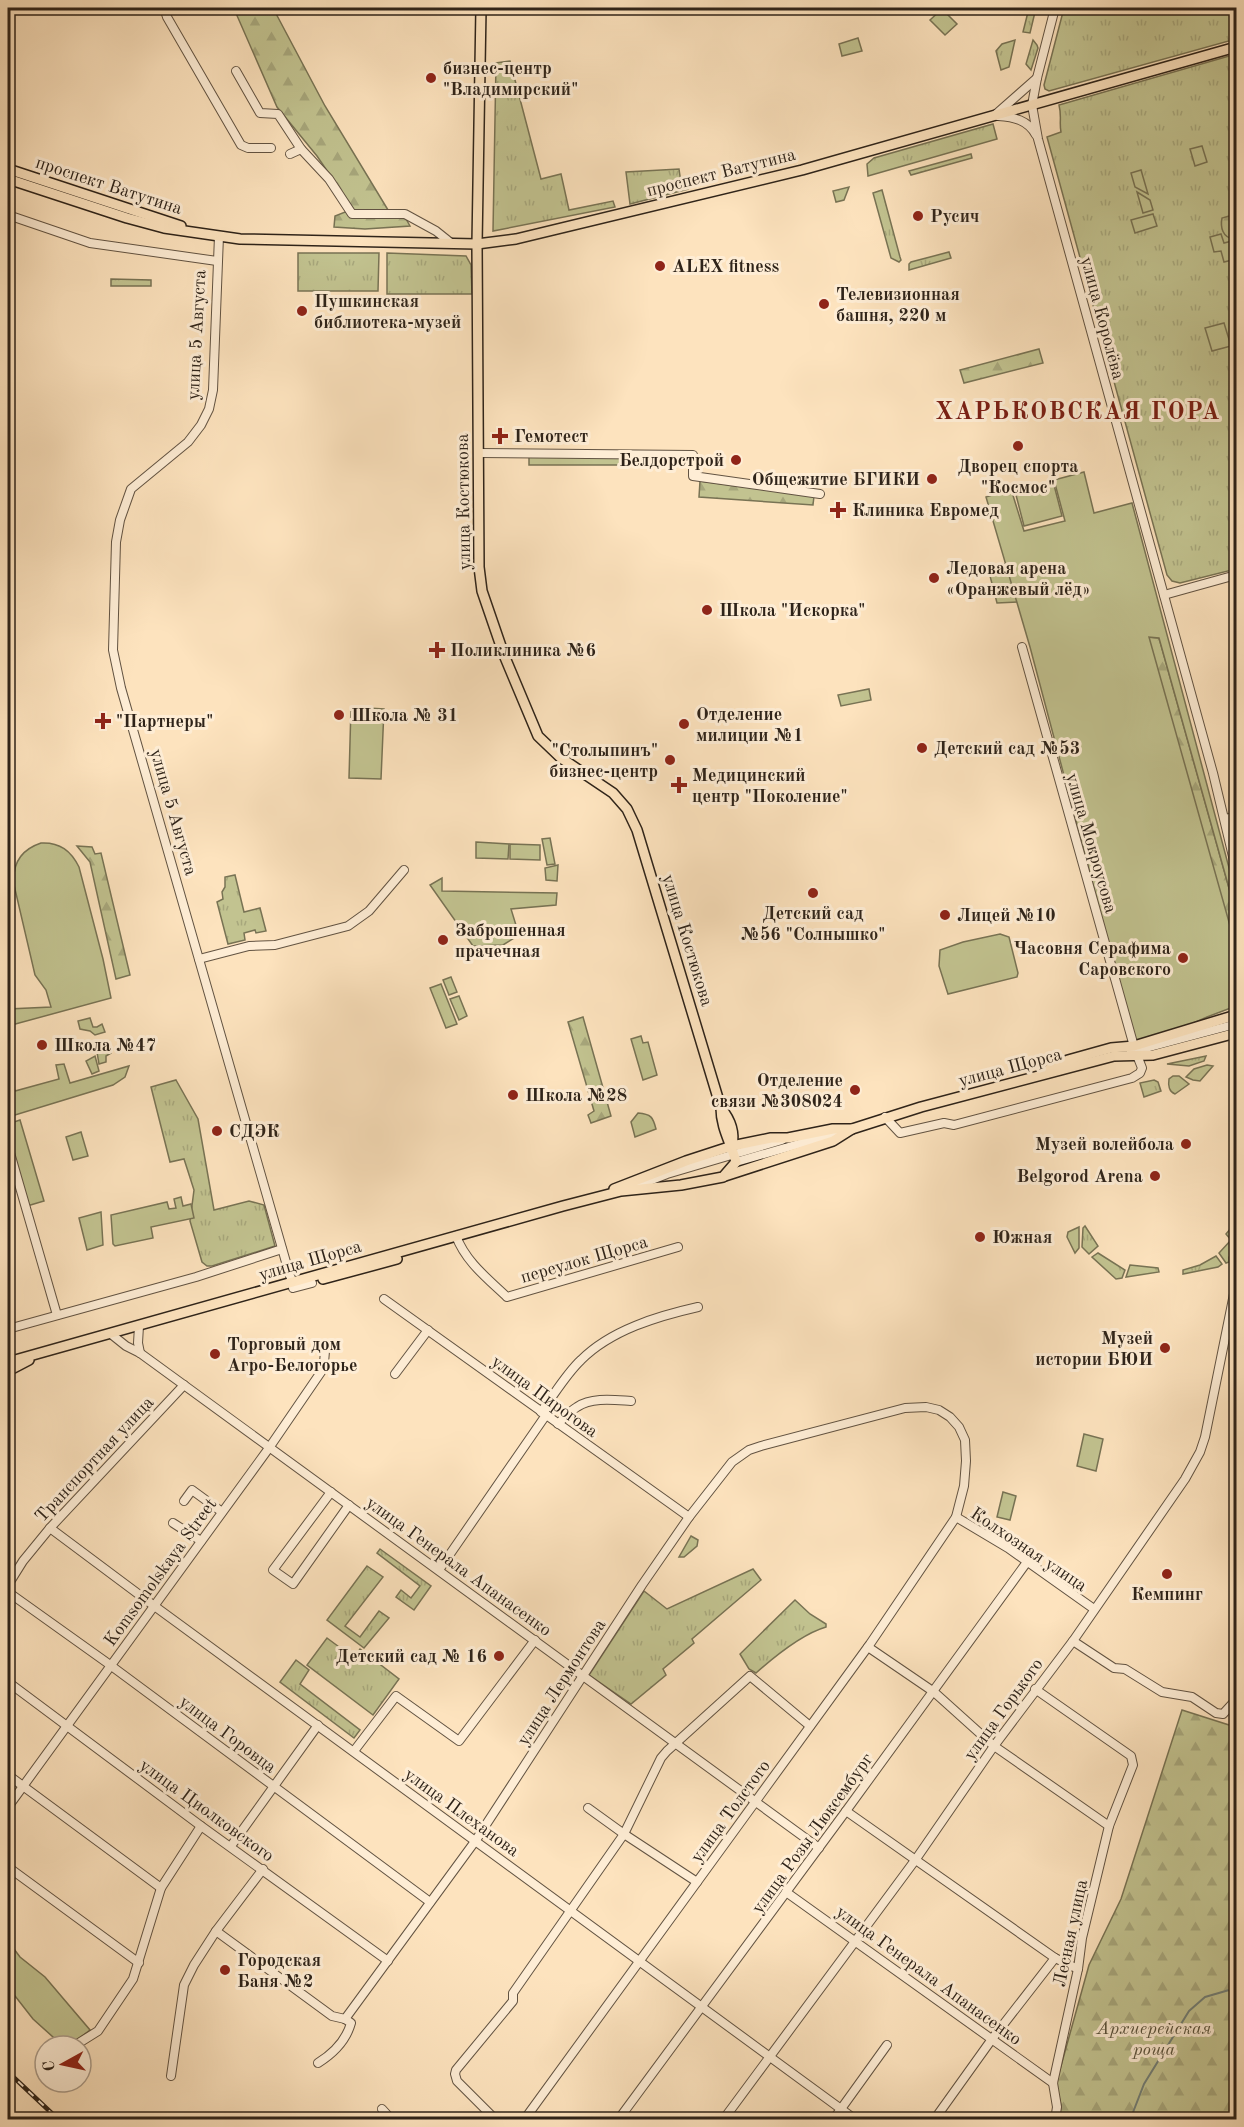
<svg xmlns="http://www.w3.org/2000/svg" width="1244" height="2127" font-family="'Old Standard TT',serif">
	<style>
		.grass { fill: url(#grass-tufts); stroke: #787354; stroke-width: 1.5 }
		.forest { fill: url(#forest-firs); stroke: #787354; stroke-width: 1.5 }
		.green { fill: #c2c390; stroke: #787354; stroke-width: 1.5 }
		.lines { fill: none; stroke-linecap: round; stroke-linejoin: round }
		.stream { stroke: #727f77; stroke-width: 2 }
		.minor-casing { stroke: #625342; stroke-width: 10 }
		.major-casing { stroke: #2e2319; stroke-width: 12 }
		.minor { stroke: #feedd5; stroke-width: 8 }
		.major { stroke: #fde3be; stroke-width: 9 }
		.rail-casing { stroke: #2e2319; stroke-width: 4.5 }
		.rail { stroke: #feedd5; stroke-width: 2; stroke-dasharray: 7; stroke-linecap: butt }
		.poi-dot { fill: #8f2418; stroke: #feedd5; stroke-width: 2 }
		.labels { text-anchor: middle; stroke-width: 6; stroke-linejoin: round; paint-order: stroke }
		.poi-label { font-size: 18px; font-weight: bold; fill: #2e2319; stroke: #feedd5; text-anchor: start }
		.street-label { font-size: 18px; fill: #2e2319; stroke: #feedd5 }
		.park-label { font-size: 18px; font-style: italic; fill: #5a533d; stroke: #feedd5 }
		.district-label { font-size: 24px; font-weight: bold; letter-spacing: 1.5px; fill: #7a1f14; stroke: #feedd5 }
	</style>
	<defs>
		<pattern id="grass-tufts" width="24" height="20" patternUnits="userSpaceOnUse" patternTransform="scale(1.5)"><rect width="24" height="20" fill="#c2c390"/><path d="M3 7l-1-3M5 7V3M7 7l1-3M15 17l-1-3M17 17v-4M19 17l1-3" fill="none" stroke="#a7a77c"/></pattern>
		<pattern id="forest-firs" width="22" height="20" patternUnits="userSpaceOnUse" patternTransform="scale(1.5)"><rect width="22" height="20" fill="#c2c390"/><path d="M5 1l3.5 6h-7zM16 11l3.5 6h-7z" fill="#a7a77c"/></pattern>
	</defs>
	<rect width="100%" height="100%" fill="#fde3be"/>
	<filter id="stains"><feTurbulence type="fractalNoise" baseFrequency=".00333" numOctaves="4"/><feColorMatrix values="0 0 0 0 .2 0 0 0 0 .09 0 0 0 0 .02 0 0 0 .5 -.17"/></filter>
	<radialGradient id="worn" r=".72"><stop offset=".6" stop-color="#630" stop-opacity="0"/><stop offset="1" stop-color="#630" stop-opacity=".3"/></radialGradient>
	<g class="grass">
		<path d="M1029,8H1036L1030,33L1023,32Z"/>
		<path d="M1064,8H1236V39L1049,91L1045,89L1044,85Z"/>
		<path d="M1015,40L1009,67L1001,70L996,51L1002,44Z"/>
		<path d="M1033,40L1037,45L1038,48L1031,70L1026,64Z"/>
		<path d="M1236,54V569L1180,583L1172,581L1167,575L1047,137L1061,132C1059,122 1062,117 1059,105Z"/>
		<path d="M510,61L541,179L561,174L569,210L613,201L615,207L493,231L496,63Z"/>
		<path d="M993,124L997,139L868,176L867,164L874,158Z"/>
		<path d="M971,154L972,158L911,175L909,171Z"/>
		<path d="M679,169L681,183L690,182L691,184L688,189L630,204L626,172Z"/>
		<path d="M849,187L844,200L836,202L833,191Z"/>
		<path d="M882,190L900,257L901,260L899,262L891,258L873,193Z"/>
		<path d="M949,252L951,258L909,270V264L911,262Z"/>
		<path d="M298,253H379L378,291H298Z"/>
		<path d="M387,253L466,256L471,265L472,294H387Z"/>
		<path d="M111,279L151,280V286H111Z"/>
		<path d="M1028,558L1019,602L997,603L990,576L997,566Z"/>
		<path d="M235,875L244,912L260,908L266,931L256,933L255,930L244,933L245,940L228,944L217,902L223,899L222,892L225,887V877Z"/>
		<path d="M1206,1056L1204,1061L1189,1066L1167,1064Z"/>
		<path d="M1207,1065L1213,1066L1200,1081L1193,1080L1186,1077L1194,1069Z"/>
		<path d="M1173,1076H1179L1189,1084L1175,1094C1169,1092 1168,1085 1169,1079Z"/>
		<path d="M176,1080L198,1119L214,1210L249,1201L264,1205L275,1246L212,1266H207L202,1262L190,1221L194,1190L184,1159L170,1162L151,1087Z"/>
		<path d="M1154,1080L1158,1082L1161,1091L1144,1097L1140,1083Z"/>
		<path d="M1236,1222L1234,1253L1229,1257V1262L1226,1263L1219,1253L1231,1240L1226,1234Z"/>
		<path d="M1085,1226L1098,1246L1089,1254L1082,1247L1083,1228Z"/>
		<path d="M1079,1227V1248L1075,1253L1067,1237L1068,1232Z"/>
		<path d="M1098,1253L1125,1270L1122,1278L1116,1279L1092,1257Z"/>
		<path d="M1216,1256L1222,1264L1218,1267L1183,1274V1270L1200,1265Z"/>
		<path d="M1130,1265L1158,1268L1159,1272L1126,1277Z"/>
		<path d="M380,1549L431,1586L414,1610L396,1597L401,1590L411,1598L420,1586L377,1553Z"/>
		<path d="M367,1566L383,1577L345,1626L360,1637L379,1611L389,1618L364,1648L327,1620Z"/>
		<path d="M753,1569L761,1580L692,1639L694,1643L663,1669L666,1675L631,1704L589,1675L644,1591L667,1609Z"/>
		<path d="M795,1600L810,1614L826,1624V1627C802,1634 774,1657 756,1673L749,1669L740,1654Z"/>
		<path d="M327,1638L354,1658L360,1649L399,1679L373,1715L307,1665Z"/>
		<path d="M296,1660L309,1670L300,1684L360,1730L354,1738L280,1682Z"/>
	</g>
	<g class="forest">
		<path d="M273,8L325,106L388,210L402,212L410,226L365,229L334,227L335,216L353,209L317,156L277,107L235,11Z"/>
		<path d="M1236,214V246L1233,239C1223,237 1220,228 1222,218Z"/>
		<path d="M1039,349L1043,363L964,383L960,370Z"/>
		<path d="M700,481L814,496L813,505L699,497Z"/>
		<path d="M1107,548L1145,637L1159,638L1236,913V956L1231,957Z"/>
		<path d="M77,846L92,847L95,854L101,853L130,975L116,979L90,862Z"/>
		<path d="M583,1017L611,1116L591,1123L588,1115L594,1111L568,1022Z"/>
		<path d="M1182,1710L1229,1725L1236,1730V2119H1059L1061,2105L1056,2084L1089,1965L1121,1899Z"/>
	</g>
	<g class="green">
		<path d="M942,9L957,24L945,35L930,20Z"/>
		<path d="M858,38L862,51L842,56L839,44Z"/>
		<path d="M1202,146L1207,162L1195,166L1190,149Z"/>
		<path d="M1141,170L1148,194L1135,187L1131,173Z"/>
		<path d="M1137,192L1150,200L1153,210L1143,213Z"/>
		<path d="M1153,214L1157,226L1135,233L1131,220Z"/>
		<path d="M1221,234L1224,243L1232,241L1236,259L1224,262L1221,251L1214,252L1210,237Z"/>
		<path d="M1224,323L1231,346L1212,351L1205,328Z"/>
		<path d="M529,456H638L637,465H529Z"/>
		<path d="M1084,472L1094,513L1132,503L1236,894V913L1159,638L1149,637L1236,947V954L1231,956H1236V1006L1207,1017L1178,1030L1140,1041L1136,1040L1133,1036L1030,647L986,497L1011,489L1024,531L1065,521L1054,480Z"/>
		<path d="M1054,485L1062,516L1024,526L1016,495Z"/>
		<path d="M869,689L871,700L841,706L838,695Z"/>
		<path d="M351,707L384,709L381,779L349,778Z"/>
		<path d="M550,838L555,864L547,865L542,839Z"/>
		<path d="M476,842L509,844L508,859L476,858Z"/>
		<path d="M41,843C60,842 71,851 79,867L103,959L111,998L8,1026V1009L51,1007L46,990L35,975L14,885C12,864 20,850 41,843Z"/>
		<path d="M510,844L540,845V860L510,859Z"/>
		<path d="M558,865L557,881L546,880L545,868Z"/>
		<path d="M442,878V891L557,893L556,905L511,909L519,935L503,945L473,946L430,885Z"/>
		<path d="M1000,934L1009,937L1018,973L1017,977L948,994L939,966L940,950L963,942Z"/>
		<path d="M451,977L457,992L449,995L443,980Z"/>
		<path d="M441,984L457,1024L446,1028L430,988Z"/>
		<path d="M459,996L467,1016L459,1020L450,999Z"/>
		<path d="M90,1018L93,1027H97L102,1024L105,1032L95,1035L90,1031L80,1029L78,1021Z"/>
		<path d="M641,1036L643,1043L648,1042L657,1075L643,1080L631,1039Z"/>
		<path d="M109,1041L111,1053L106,1056V1062L99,1064L97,1052L98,1044Z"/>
		<path d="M95,1056L99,1071L92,1074L86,1061Z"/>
		<path d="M64,1064L70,1083L129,1066L125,1077L113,1085L15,1115H8V1069L15,1091L59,1079L56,1065Z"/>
		<path d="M638,1113C651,1114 653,1117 656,1129L635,1137L631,1122Z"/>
		<path d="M20,1120L44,1201L27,1206L8,1138V1124Z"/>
		<path d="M81,1132L88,1156L73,1160L66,1137Z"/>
		<path d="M181,1197L183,1206L191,1204L194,1218L151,1227L153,1238L115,1246L113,1244L111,1215L167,1202L169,1209L176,1208L174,1199Z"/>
		<path d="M101,1212L103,1245L87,1250L79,1218Z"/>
		<path d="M1084,1434L1103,1439L1096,1471L1077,1466Z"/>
		<path d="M1003,1492L1016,1496L1010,1520L997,1517Z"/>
		<path d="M691,1536L698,1540L697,1546L684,1557H679Z"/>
		<path d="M8,1941L20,1957L45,1977L90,2030L69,2046H63L33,2019L8,1987Z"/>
	</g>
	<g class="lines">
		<path class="stream" d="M1130,2120L1144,2084L1189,2011L1205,1997L1236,1988"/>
		<defs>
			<g id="minor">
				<path d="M164,8L167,17L241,145L248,148H271"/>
				<path d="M1055,8L1037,78L1032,105L1038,139L1213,773L1236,869"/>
				<path d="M236,71L260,113L278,114L301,149"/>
				<path d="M995,115L1037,78"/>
				<path d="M998,116C1014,117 1028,120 1036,135"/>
				<path d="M290,154L301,149L329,179L352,214H405L436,231L451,243"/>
				<path d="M8,215L90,243L217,261"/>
				<path d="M219,236L213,390L209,409L201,425L188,442L131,489L120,520L116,542L113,650L121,688L290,1276"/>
				<path d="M479,453L693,455V476L820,494"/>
				<path d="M1164,595L1236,575"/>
				<path d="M1229,818L1236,840"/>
				<path d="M199,959L249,946L275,945L348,926L369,911L404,870"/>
				<path d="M1131,1052L1236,1024"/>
				<path d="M885,1117L900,1133L944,1123L954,1125L1132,1078L1140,1073L1142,1068L1135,1050L1022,647"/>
				<path d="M8,1146L57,1315"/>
				<path d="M736,1162L844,1131"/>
				<path d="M631,1188L667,1174L782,1140"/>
				<path d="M456,1236C466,1262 487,1278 507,1297L678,1247"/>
				<path d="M291,1278L293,1288L312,1283"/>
				<path d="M384,1299L689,1517"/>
				<path d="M139,1326L138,1343L140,1353"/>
				<path d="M8,1329L196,1277L282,1249"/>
				<path d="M111,1334L126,1346L140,1353L819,1848"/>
				<path d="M395,1374L428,1330"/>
				<path d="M541,1412C554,1395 566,1374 581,1360C611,1330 658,1316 698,1307"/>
				<path d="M558,1424C564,1418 570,1411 577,1407C592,1397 614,1400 631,1401"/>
				<path d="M331,1492L273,1570L293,1584L349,1505"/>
				<path d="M184,1501L192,1490L222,1512"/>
				<path d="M956,1517L1008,1548L1094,1609"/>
				<path d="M173,1523L201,1541"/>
				<path d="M50,1528L153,1605L856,2120"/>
				<path d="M439,1570L546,1415"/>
				<path d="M8,1585L23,1561L50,1528L184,1385"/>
				<path d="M8,1592L106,1662L430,1902"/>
				<path d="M1073,1641L1114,1668L1125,1669L1162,1692L1192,1697L1216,1713L1223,1714L1234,1702L1236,1704"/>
				<path d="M868,1647L934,1692L994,1746L1109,1826"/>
				<path d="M8,1682L201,1826L388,1961"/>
				<path d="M1035,1689L1131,1756L1133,1765L1109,1826L1082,1938L1078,1969L1053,2083L1057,2107L1055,2120"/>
				<path d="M354,1751L396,1696L459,1741L535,1640"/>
				<path d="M8,1775L161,1888"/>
				<path d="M8,1807L269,1448L321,1372L324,1363L325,1351"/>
				<path d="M588,1808L624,1834L697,1882"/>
				<path d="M846,1811L1055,1958L1078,1969"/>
				<path d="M231,1846L318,1725"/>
				<path d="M8,1867L139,1963"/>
				<path d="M786,1892L1053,2083"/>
				<path d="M216,1931L332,2016L345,2019"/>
				<path d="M345,2019L476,1840L642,1585L689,1517L732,1462L749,1450L761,1446L905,1408L926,1407L939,1410L950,1417L959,1427L965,1440L966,1461L964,1486L956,1517L870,1644L524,2120"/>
				<path d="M74,2046L98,2031L133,1979L161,1888L201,1826"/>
				<path d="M318,2063C334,2053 346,2041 351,2023L345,2019"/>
				<path d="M171,2076L184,1985L194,1965L216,1931L263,1869"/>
				<path d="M382,2109L392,2120"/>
				<path d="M496,2120L457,2081L455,2074L456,2070L513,2001V1993L624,1834L661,1758L667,1751L750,1676L810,1726"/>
				<path d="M618,2120L846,1811L1027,1562"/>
				<path d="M723,2120L916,1859L994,1746L1073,1641L1185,1479L1200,1452L1205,1437L1236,1284"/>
				<path d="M833,2120L887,2045"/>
				<path d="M934,2120L992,2039L1055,1958"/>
			</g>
			<g id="major">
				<path d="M8,169L181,226"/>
				<path d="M8,179L127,218L164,228L240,239L477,244L516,239L802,170L1236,47"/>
				<path d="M1049,1069L1068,1060L1111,1048L1134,1046L1236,1015"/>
				<path d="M721,1108C730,1119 735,1132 732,1146"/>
				<path d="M725,1176L833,1141L852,1129"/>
				<path d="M614,1189L686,1161L732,1146L771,1138H788L833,1129H852L921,1107L1114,1056L1153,1055L1236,1033"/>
				<path d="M323,1279L397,1259"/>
				<path d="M8,1362L563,1206L621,1191L681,1185L723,1177L736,1162C731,1143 721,1128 721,1108L637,830L627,809L613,793L561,758L538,736L504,655L482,591L479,567L477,244L481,8"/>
				<path d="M8,1371L29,1360"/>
			</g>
		</defs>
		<use href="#minor" class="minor-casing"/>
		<use href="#major" class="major-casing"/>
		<use href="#minor" class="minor"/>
		<use href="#major" class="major"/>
		<defs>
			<path id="rail" d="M8,2072L59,2120"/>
		</defs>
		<use href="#rail" class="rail-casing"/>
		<use href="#rail" class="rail"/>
	</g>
	<g class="poi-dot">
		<circle cx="431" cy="78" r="6"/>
		<circle cx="918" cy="216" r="6"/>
		<circle cx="660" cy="266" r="6"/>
		<circle cx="824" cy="304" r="6"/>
		<circle cx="302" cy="311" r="6"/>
		<path d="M497 427h6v6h6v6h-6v6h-6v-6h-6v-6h6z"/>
		<circle cx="1018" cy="446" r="6"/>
		<circle cx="736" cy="460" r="6"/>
		<circle cx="932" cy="479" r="6"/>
		<path d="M835 501h6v6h6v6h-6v6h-6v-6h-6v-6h6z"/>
		<circle cx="934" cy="578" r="6"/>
		<circle cx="707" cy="610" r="6"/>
		<path d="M434 641h6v6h6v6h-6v6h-6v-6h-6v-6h6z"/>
		<circle cx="339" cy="715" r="6"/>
		<path d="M100 712h6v6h6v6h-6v6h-6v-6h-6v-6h6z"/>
		<circle cx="684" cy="724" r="6"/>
		<circle cx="922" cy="748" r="6"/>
		<circle cx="670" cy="760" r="6"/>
		<path d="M676 776h6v6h6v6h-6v6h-6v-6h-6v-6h6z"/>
		<circle cx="813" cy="893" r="6"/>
		<circle cx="945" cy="915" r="6"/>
		<circle cx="443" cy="940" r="6"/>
		<circle cx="1183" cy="958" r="6"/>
		<circle cx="42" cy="1045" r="6"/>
		<circle cx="855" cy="1090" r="6"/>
		<circle cx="513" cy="1095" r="6"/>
		<circle cx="217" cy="1131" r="6"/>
		<circle cx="1186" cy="1144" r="6"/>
		<circle cx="1155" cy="1176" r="6"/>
		<circle cx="980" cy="1237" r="6"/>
		<circle cx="1165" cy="1348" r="6"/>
		<circle cx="215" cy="1354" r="6"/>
		<circle cx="1167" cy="1574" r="6"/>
		<circle cx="499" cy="1656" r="6"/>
		<circle cx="225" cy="1970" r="6"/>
	</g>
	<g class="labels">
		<g class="poi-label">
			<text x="443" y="74">бизнес-центр<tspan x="443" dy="21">"Владимирский"</tspan></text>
			<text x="930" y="222">Русич</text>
			<text x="672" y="272">ALEX fitness</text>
			<text x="836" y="300">Телевизионная<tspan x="836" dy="21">башня, 220 м</tspan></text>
			<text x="314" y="307">Пушкинская<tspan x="314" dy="21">библиотека-музей</tspan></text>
			<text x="514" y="442">Гемотест</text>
			<text x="724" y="466" text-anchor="end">Белдорстрой</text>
			<text x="1018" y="472" text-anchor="middle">Дворец спорта<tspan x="1018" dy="21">"Космос"</tspan></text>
			<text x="920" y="485" text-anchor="end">Общежитие БГИКИ</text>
			<text x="852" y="516">Клиника Евромед</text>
			<text x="946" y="574">Ледовая арена<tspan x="946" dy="21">«Оранжевый лёд»</tspan></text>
			<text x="719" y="616">Школа "Искорка"</text>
			<text x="450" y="656">Поликлиника №6</text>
			<text x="696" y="720">Отделение<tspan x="696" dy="21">милиции №1</tspan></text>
			<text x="351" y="721">Школа № 31</text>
			<text x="116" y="727">"Партнеры"</text>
			<text x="934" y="754">Детский сад №53</text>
			<text x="658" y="756" text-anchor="end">"Столыпинъ"<tspan x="658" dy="21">бизнес-центр</tspan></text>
			<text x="692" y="781">Медицинский<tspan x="692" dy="21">центр "Поколение"</tspan></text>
			<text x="813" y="919" text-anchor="middle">Детский сад<tspan x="813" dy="21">№56 "Солнышко"</tspan></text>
			<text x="957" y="921">Лицей №10</text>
			<text x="455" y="936">Заброшенная<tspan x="455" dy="21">прачечная</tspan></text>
			<text x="1171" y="954" text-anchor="end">Часовня Серафима<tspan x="1171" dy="21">Саровского</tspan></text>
			<text x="54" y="1051">Школа №47</text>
			<text x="843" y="1086" text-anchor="end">Отделение<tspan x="843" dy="21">связи №308024</tspan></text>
			<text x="525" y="1101">Школа №28</text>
			<text x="229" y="1137">СДЭК</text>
			<text x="1174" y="1150" text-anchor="end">Музей волейбола</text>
			<text x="1143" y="1182" text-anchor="end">Belgorod Arena</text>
			<text x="992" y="1243">Южная</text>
			<text x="1153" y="1344" text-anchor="end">Музей<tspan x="1153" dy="21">истории БЮИ</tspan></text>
			<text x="227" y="1350">Торговый дом<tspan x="227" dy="21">Агро-Белогорье</tspan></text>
			<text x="1167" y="1600" text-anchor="middle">Кемпинг</text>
			<text x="487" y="1662" text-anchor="end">Детский сад № 16</text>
			<text x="237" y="1966">Городская<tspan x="237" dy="21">Баня №2</tspan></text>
		</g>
		<g class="street-label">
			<text transform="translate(721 172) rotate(-14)" y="6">проспект Ватутина</text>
			<text transform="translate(109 185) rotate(18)" y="6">проспект Ватутина</text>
			<text transform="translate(1103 318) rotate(75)" y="6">улица Королёва</text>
			<text transform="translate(196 335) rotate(-87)" y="6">улица 5 Августа</text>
			<text transform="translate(463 502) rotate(-91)" y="6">улица Костюкова</text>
			<text transform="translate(174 812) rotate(74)" y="6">улица 5 Августа</text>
			<text transform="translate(1092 843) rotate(74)" y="6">улица Мокроусова</text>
			<text transform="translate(688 940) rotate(73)" y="6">улица Костюкова</text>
			<text transform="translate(1010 1067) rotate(-15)" y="6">улица Щорса</text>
			<text transform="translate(584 1259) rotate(-16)" y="6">переулок Щорса</text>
			<text transform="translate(310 1260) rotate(-16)" y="6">улица Щорса</text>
			<text transform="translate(545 1396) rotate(36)" y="6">улица Пирогова</text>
			<text transform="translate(94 1459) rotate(-47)" y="6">Транспортная улица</text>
			<text transform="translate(1029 1549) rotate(34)" y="6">Колхозная улица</text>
			<text transform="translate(459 1566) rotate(36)" y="6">улица Генерала Апанасенко</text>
			<text transform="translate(160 1572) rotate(-54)" y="6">Komsomolskaya Street</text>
			<text transform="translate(561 1682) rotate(-57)" y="6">улица Лермонтова</text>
			<text transform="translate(1003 1709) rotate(-54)" y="6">улица Горького</text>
			<text transform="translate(228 1734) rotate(37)" y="6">улица Горовца</text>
			<text transform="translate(207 1810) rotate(36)" y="6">улица Циолковского</text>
			<text transform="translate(730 1811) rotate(-54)" y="6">улица Толстого</text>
			<text transform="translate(462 1812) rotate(36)" y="6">улица Плеханова</text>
			<text transform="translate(812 1833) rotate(-54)" y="6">улица Розы Люксембург</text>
			<text transform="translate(1070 1933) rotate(-78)" y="6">Лесная улица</text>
			<text transform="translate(929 1975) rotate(36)" y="6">улица Генерала Апанасенко</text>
		</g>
		<g class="park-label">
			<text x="1154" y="2034">Архиерейская<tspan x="1154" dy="21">роща</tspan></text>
		</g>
		<g class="district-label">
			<text x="1078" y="419">ХАРЬКОВСКАЯ ГОРА</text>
		</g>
	</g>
	<rect width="1244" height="2127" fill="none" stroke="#fde3be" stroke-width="30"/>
	<rect x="9" y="9" width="1226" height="2109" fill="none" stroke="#2e2319" stroke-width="3"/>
	<rect x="15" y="15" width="1214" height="2097" fill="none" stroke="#2e2319" stroke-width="1.5"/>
	<g transform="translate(63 2064) rotate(262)"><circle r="28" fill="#feedd5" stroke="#ab9c8a" stroke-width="1.5"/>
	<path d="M0-4.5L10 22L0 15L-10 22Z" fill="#8f2418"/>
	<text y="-9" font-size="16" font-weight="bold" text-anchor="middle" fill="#2e2319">С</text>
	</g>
	<rect width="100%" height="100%" filter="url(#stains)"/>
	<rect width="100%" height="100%" fill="url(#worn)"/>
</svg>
